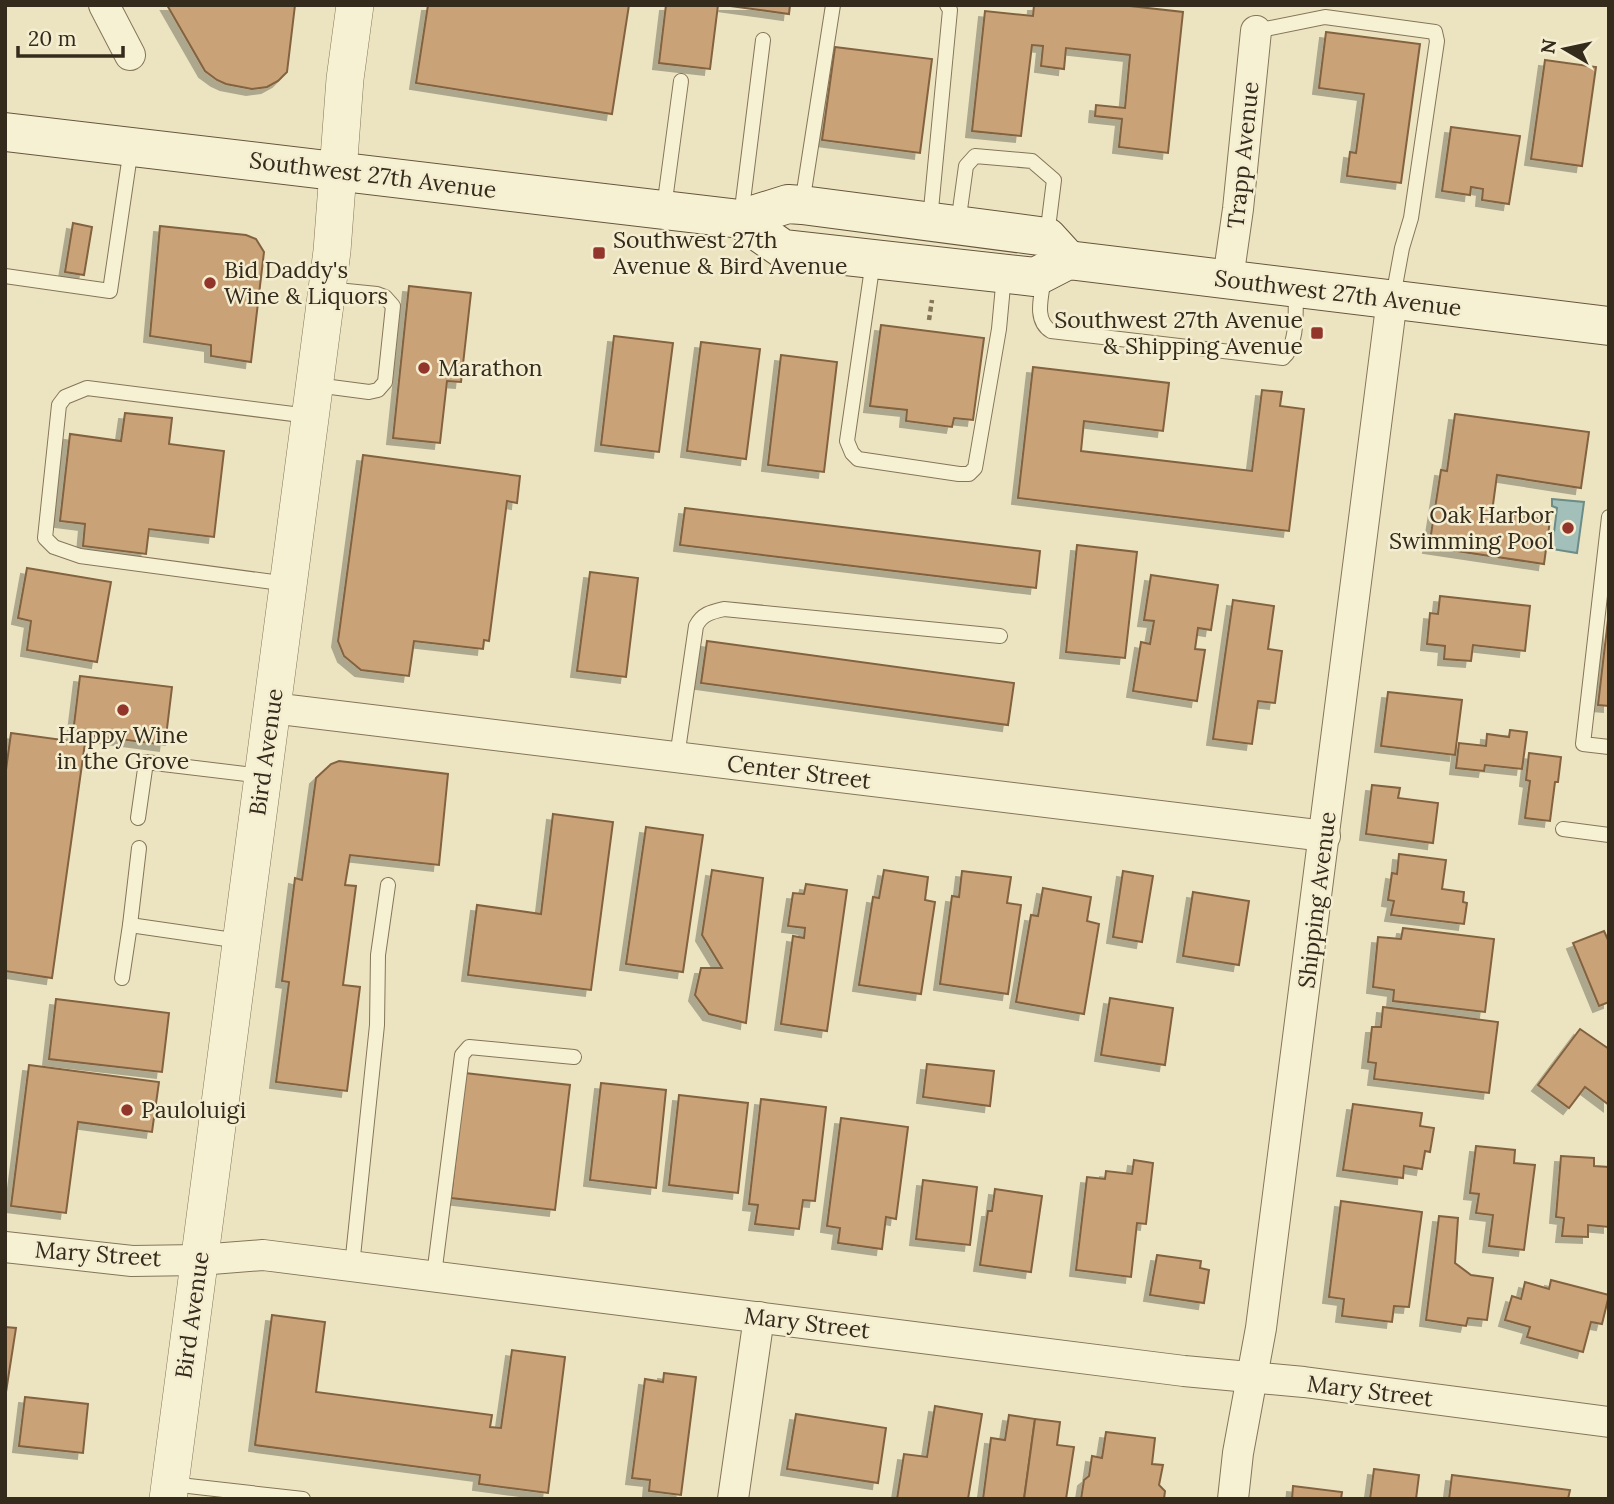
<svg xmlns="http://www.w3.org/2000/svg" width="1614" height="1504" font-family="Lora,serif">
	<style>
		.water { fill: #a3bfb9; stroke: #6b8c87; stroke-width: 2 }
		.building { fill: #c9a277; stroke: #836240; stroke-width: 2; filter: url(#shadow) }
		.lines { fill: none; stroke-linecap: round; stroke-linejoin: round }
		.service-casing { stroke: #857559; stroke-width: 16 }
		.minor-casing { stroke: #857559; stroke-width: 32 }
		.tertiary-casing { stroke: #857559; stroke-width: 38 }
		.secondary-casing { stroke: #67563c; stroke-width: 40 }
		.path { stroke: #857559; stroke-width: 4.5; stroke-dasharray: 5 3.5; stroke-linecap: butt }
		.service { stroke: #f7f1d3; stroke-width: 14 }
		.minor { stroke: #f7f1d3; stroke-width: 30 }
		.tertiary { stroke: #f7f1d3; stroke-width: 37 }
		.secondary { stroke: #f7f1d3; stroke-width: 38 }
		.poi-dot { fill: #92352b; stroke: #f4edd0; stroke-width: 2.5 }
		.labels { text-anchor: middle; stroke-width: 5; stroke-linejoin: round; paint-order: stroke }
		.street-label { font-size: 23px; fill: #352b1d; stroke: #f4edd0 }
		.poi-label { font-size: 23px; fill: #352b1d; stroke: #f4edd0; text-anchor: start }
	</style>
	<defs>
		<filter id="shadow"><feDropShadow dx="-6" dy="6" stdDeviation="0" flood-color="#0004"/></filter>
	</defs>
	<rect width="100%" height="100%" fill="#ece4c1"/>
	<path class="water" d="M1552,499L1584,502L1577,553L1552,549L1557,508L1552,506Z"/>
	<g class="building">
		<path d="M167,5H295L287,72L278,81L267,87L252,89L226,84L217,80L205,71Z"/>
		<path d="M428,5H629L612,114L416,83Z"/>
		<path d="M666,5H718L710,69L659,63Z"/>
		<path d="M723,5H790L789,14Z"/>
		<path d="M1034,5H1121L1183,12L1168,153L1119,147L1122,119L1095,116L1096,105L1125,108L1130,55L1066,48L1064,69L1041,66L1043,46L1032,45L1021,136L972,131L985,11L1033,16Z"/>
		<path d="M1326,32L1420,44L1401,183L1347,176L1350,152L1356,153L1364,94L1319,88Z"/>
		<path d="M835,47L932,59L920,153L822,140Z"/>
		<path d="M1545,60L1596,67L1582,166L1531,159Z"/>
		<path d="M1451,127L1520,136L1509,204L1482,200L1483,189L1471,187L1470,195L1442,191Z"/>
		<path d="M73,223L92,227L84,275L65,272Z"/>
		<path d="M160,226L246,235L256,239L264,252L251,362L211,356V345L150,336Z"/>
		<path d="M409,286L471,293L461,382L447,381L440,443L393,438Z"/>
		<path d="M881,325L984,338L973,420L954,418L952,427L906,421L907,410L870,406Z"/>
		<path d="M614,336L673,343L659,452L601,445Z"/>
		<path d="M701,342L760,349L746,459L687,451Z"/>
		<path d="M781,355L837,362L824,472L768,465Z"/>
		<path d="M1033,367L1169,383L1163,431L1084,421L1081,451L1252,471L1262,390L1282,392L1280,406L1304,409L1289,531L1018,498Z"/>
		<path d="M125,413L172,418L169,444L224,451L214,537L149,529L146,554L83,546L85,524L60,521L70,434L121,441Z"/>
		<path d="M1455,414L1589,432L1581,488L1497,475L1492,512L1550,520L1544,564L1429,547L1441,470L1447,471Z"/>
		<path d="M363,455L520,476L517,503L507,501L489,641L484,640L483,649L414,641L409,676L361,670L344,656L338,641Z"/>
		<path d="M685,508L1040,551L1036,588L680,545Z"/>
		<path d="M1077,545L1137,552L1125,658L1066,652Z"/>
		<path d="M27,568L111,582L97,662L27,650L31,621L18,618Z"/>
		<path d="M590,572L638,578L626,677L577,671Z"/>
		<path d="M1151,575L1218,585L1211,630L1198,628L1195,649L1205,650L1197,701L1133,691L1141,642L1150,644L1154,621L1144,620Z"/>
		<path d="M1440,596L1530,606L1525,651L1473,645L1471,661L1444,659L1445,646L1427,644L1430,613L1438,614Z"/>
		<path d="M1233,600L1274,606L1268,649L1282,651L1275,703L1258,701L1252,744L1213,739Z"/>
		<path d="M1609,611V706L1598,705Z"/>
		<path d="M707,641L1014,683L1008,725L701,683Z"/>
		<path d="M80,676L172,687L165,745L73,733Z"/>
		<path d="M1388,692L1462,700L1455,755L1381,746Z"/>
		<path d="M1510,730L1527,732L1522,769L1485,765L1484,771L1456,768L1459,743L1486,746L1487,734L1509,737Z"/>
		<path d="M11,733L85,743L52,978L5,971V777Z"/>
		<path d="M1529,753L1561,757L1558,782H1555L1550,821L1525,818L1530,781L1526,780Z"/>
		<path d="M339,761L448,774L439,865L350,855L345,885L356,886L343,985L360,987L347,1091L276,1082L289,982L282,981L295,878L302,880L316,778L331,764Z"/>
		<path d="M1372,785L1400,788L1398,798L1438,803L1433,843L1366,834Z"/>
		<path d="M553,814L613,822L591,990L468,975L477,905L541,914Z"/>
		<path d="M646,827L703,835L683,972L626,964Z"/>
		<path d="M1399,854L1446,860L1442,889L1464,892L1463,902L1467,903L1464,924L1391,915L1394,901L1388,900L1392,873L1397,874Z"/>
		<path d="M712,870L763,878L746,1023L709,1014L695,995L701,968H722L702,935Z"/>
		<path d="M884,870L928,877L925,900L935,902L921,994L859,985L873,897L879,898Z"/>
		<path d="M962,871L1011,877L1007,903L1021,905L1008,994L940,984L952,896L959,897Z"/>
		<path d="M1123,871L1153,876L1142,942L1113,937Z"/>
		<path d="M806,884L847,890L827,1031L781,1024L793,936L804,938L805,928L788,926L793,893L804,894Z"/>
		<path d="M1043,888L1091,897L1087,921L1099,924L1084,1014L1016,1002L1031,915L1038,916Z"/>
		<path d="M1193,892L1249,901L1239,965L1183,956Z"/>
		<path d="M1403,928L1494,939L1485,1012L1393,1001L1394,990L1373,987L1378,937L1401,939Z"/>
		<path d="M1604,931L1609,942V1002L1599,1006L1573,943Z"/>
		<path d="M1110,998L1173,1008L1165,1065L1101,1055Z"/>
		<path d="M56,999L169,1013L162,1072L49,1059Z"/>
		<path d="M1383,1007L1498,1022L1489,1093L1374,1079L1376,1063L1368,1062L1372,1027H1381Z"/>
		<path d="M1580,1029L1609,1049V1105L1585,1087L1569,1108L1538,1085Z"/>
		<path d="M927,1064L994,1071L990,1106L923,1097Z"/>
		<path d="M29,1065L159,1082L152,1132L78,1122L66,1213L11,1206Z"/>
		<path d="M465,1073L570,1085L555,1210L451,1198Z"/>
		<path d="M601,1083L666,1090L656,1188L590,1180Z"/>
		<path d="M679,1095L748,1103L738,1193L669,1185Z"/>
		<path d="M761,1099L826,1107L815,1201L803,1200L799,1229L755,1224L758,1205L749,1204Z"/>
		<path d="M1353,1104L1422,1113L1420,1126L1434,1128L1430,1152L1425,1151L1422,1169L1404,1166L1403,1178L1343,1170Z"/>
		<path d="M841,1118L908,1127L896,1219L886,1217L882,1249L838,1243L840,1228L827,1226Z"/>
		<path d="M1476,1146L1515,1150L1514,1163L1535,1165L1524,1250L1489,1246L1493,1215L1476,1213L1479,1194L1470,1193Z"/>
		<path d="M1561,1156L1594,1158V1166L1609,1167V1227L1588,1225V1237L1562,1236L1564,1218L1556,1217Z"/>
		<path d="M1134,1160L1153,1163L1146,1224L1137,1223L1131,1277L1076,1270L1087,1177L1105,1179L1106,1171L1132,1174Z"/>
		<path d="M923,1180L977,1187L970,1245L916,1239Z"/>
		<path d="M995,1189L1042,1196L1031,1272L980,1265L988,1211H992Z"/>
		<path d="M1341,1201L1422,1212L1409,1307L1394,1306L1392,1322L1342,1316L1344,1299L1329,1297Z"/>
		<path d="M1439,1216L1458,1218L1455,1263L1471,1275L1493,1278L1487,1320L1468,1318L1466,1326L1426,1320Z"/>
		<path d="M1157,1255L1201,1261L1200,1268L1209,1270L1204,1303L1150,1295Z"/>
		<path d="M1551,1280L1609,1295L1602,1324L1591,1322L1583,1352L1527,1337L1530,1327L1505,1320L1512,1296L1521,1299L1525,1282L1549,1289Z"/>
		<path d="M272,1315L325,1322L316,1392L492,1415L490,1427L501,1428L512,1350L565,1357L548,1493L479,1484L480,1475L255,1445Z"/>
		<path d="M5,1327L16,1328L6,1392H5Z"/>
		<path d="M664,1373L696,1377L681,1495L649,1491L650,1480L632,1478L645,1379L663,1382Z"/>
		<path d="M25,1397L88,1404L83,1453L19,1446Z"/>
		<path d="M935,1406L982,1414L968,1499H897L904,1454L927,1457Z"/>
		<path d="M796,1414L886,1428L878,1483L787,1469Z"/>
		<path d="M1009,1415L1035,1419L1024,1499H983L991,1438L1005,1440Z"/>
		<path d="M1035,1419L1060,1422L1057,1445L1074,1447L1066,1499H1024Z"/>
		<path d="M1106,1432L1155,1438L1152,1464L1163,1465L1159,1485L1165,1491L1164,1499H1081L1084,1480L1089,1476L1092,1456L1102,1458Z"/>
		<path d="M1374,1469L1419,1475L1416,1499H1370Z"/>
		<path d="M1452,1475L1570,1490L1568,1499H1449Z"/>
		<path d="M1293,1486L1342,1492L1341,1499H1292Z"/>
	</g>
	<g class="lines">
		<defs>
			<g id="service">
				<path d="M1256,31L1325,17L1435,32L1437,41L1411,218L1402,248L1393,297"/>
				<path d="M802,204L833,5"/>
				<path d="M664,208L681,81"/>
				<path d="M741,217L763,40"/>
				<path d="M930,220L950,10L947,5"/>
				<path d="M958,224L966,166L975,156L1032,161L1054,180L1047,236"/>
				<path d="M873,261L847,441L852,453L858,459L959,474H969L975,468L999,329L1004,275"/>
				<path d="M5,276L110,291L131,148"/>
				<path d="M1044,277C1042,295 1033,320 1051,331L1283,358C1299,344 1295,308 1296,289"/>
				<path d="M316,385L369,392L378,390L385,382L393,306L385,297L377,294L327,289"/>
				<path d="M1609,517L1583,744L1609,747"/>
				<path d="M288,584L80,556L54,547L45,538L59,405L65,397L87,388L309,416"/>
				<path d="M677,757L696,626C702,614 711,612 724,609L1000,636"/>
				<path d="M138,818L146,762L262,776"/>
				<path d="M1563,829L1609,835"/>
				<path d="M139,848L130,925L240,941"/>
				<path d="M122,978L130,925"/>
				<path d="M352,1266L377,1025L378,955L388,885"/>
				<path d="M434,1275L462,1055L469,1047L574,1057"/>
				<path d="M171,1484L303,1499"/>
			</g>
			<g id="minor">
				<path d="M104,5L130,55"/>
				<path d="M1228,279L1238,209L1256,31"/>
				<path d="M272,708L1325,836"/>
				<path d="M5,1247L132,1261L199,1260L263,1255L1184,1371L1304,1382L1609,1422"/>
				<path d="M733,1499L759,1317"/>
				<path d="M1233,1499L1238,1453L1261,1328L1392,299"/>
			</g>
			<path id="tertiary" d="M168,1499L332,251L345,79L355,5"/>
			<g id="secondary">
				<path d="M5,132L740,219L788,204L802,205L1047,237L1068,260"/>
				<path d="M740,219L783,249L1035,277L1068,260L1609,326"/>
			</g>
		</defs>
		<use href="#service" class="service-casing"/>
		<use href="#minor" class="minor-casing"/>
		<use href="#tertiary" class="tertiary-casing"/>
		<use href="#secondary" class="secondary-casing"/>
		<path class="path" d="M929,320L932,300"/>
		<use href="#service" class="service"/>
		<use href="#minor" class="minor"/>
		<use href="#tertiary" class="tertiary"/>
		<use href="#secondary" class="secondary"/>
	</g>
	<g class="poi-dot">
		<rect x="592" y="246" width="14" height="14" rx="3.5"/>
		<circle cx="210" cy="283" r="7"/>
		<rect x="1310" y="326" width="14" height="14" rx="3.5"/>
		<circle cx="424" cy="368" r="7"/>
		<circle cx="1568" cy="528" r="7"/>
		<circle cx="123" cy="710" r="7"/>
		<circle cx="127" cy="1110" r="7"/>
	</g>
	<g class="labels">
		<g class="street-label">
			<text transform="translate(1243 155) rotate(-84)" y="8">Trapp Avenue</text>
			<text transform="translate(373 175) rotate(7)" y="8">Southwest 27th Avenue</text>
			<text transform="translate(1338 293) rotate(7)" y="8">Southwest 27th Avenue</text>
			<text transform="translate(266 752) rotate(-82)" y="8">Bird Avenue</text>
			<text transform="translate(799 772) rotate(7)" y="8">Center Street</text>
			<text transform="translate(1317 900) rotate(-83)" y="8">Shipping Avenue</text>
			<text transform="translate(98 1254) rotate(4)" y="8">Mary Street</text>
			<text transform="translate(192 1315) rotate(-82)" y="8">Bird Avenue</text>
			<text transform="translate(807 1323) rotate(7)" y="8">Mary Street</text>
			<text transform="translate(1370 1391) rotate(7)" y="8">Mary Street</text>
		</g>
		<g class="poi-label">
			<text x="613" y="248">Southwest 27th<tspan x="613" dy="26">Avenue &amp; Bird Avenue</tspan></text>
			<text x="224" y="278">Bid Daddy's<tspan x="224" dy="26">Wine &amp; Liquors</tspan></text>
			<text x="1303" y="328" text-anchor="end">Southwest 27th Avenue<tspan x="1303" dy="26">&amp; Shipping Avenue</tspan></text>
			<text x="438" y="376">Marathon</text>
			<text x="1554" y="523" text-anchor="end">Oak Harbor<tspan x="1554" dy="26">Swimming Pool</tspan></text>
			<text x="123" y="743" text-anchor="middle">Happy Wine<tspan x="123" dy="26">in the Grove</tspan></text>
			<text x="141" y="1118">Pauloluigi</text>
		</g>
	</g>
	<rect width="1614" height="1504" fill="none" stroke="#352b1d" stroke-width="14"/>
	<g transform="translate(1565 49) rotate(279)" stroke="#f4edd0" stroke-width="5" paint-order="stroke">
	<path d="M0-5L12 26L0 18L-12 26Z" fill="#352b1d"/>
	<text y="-10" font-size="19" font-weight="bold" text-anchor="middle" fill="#352b1d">N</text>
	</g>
	<path d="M18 46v10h105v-10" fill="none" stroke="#352b1d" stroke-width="3.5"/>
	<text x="28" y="46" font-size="21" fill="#352b1d" stroke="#f4edd0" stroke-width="5" paint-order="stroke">20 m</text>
</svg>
